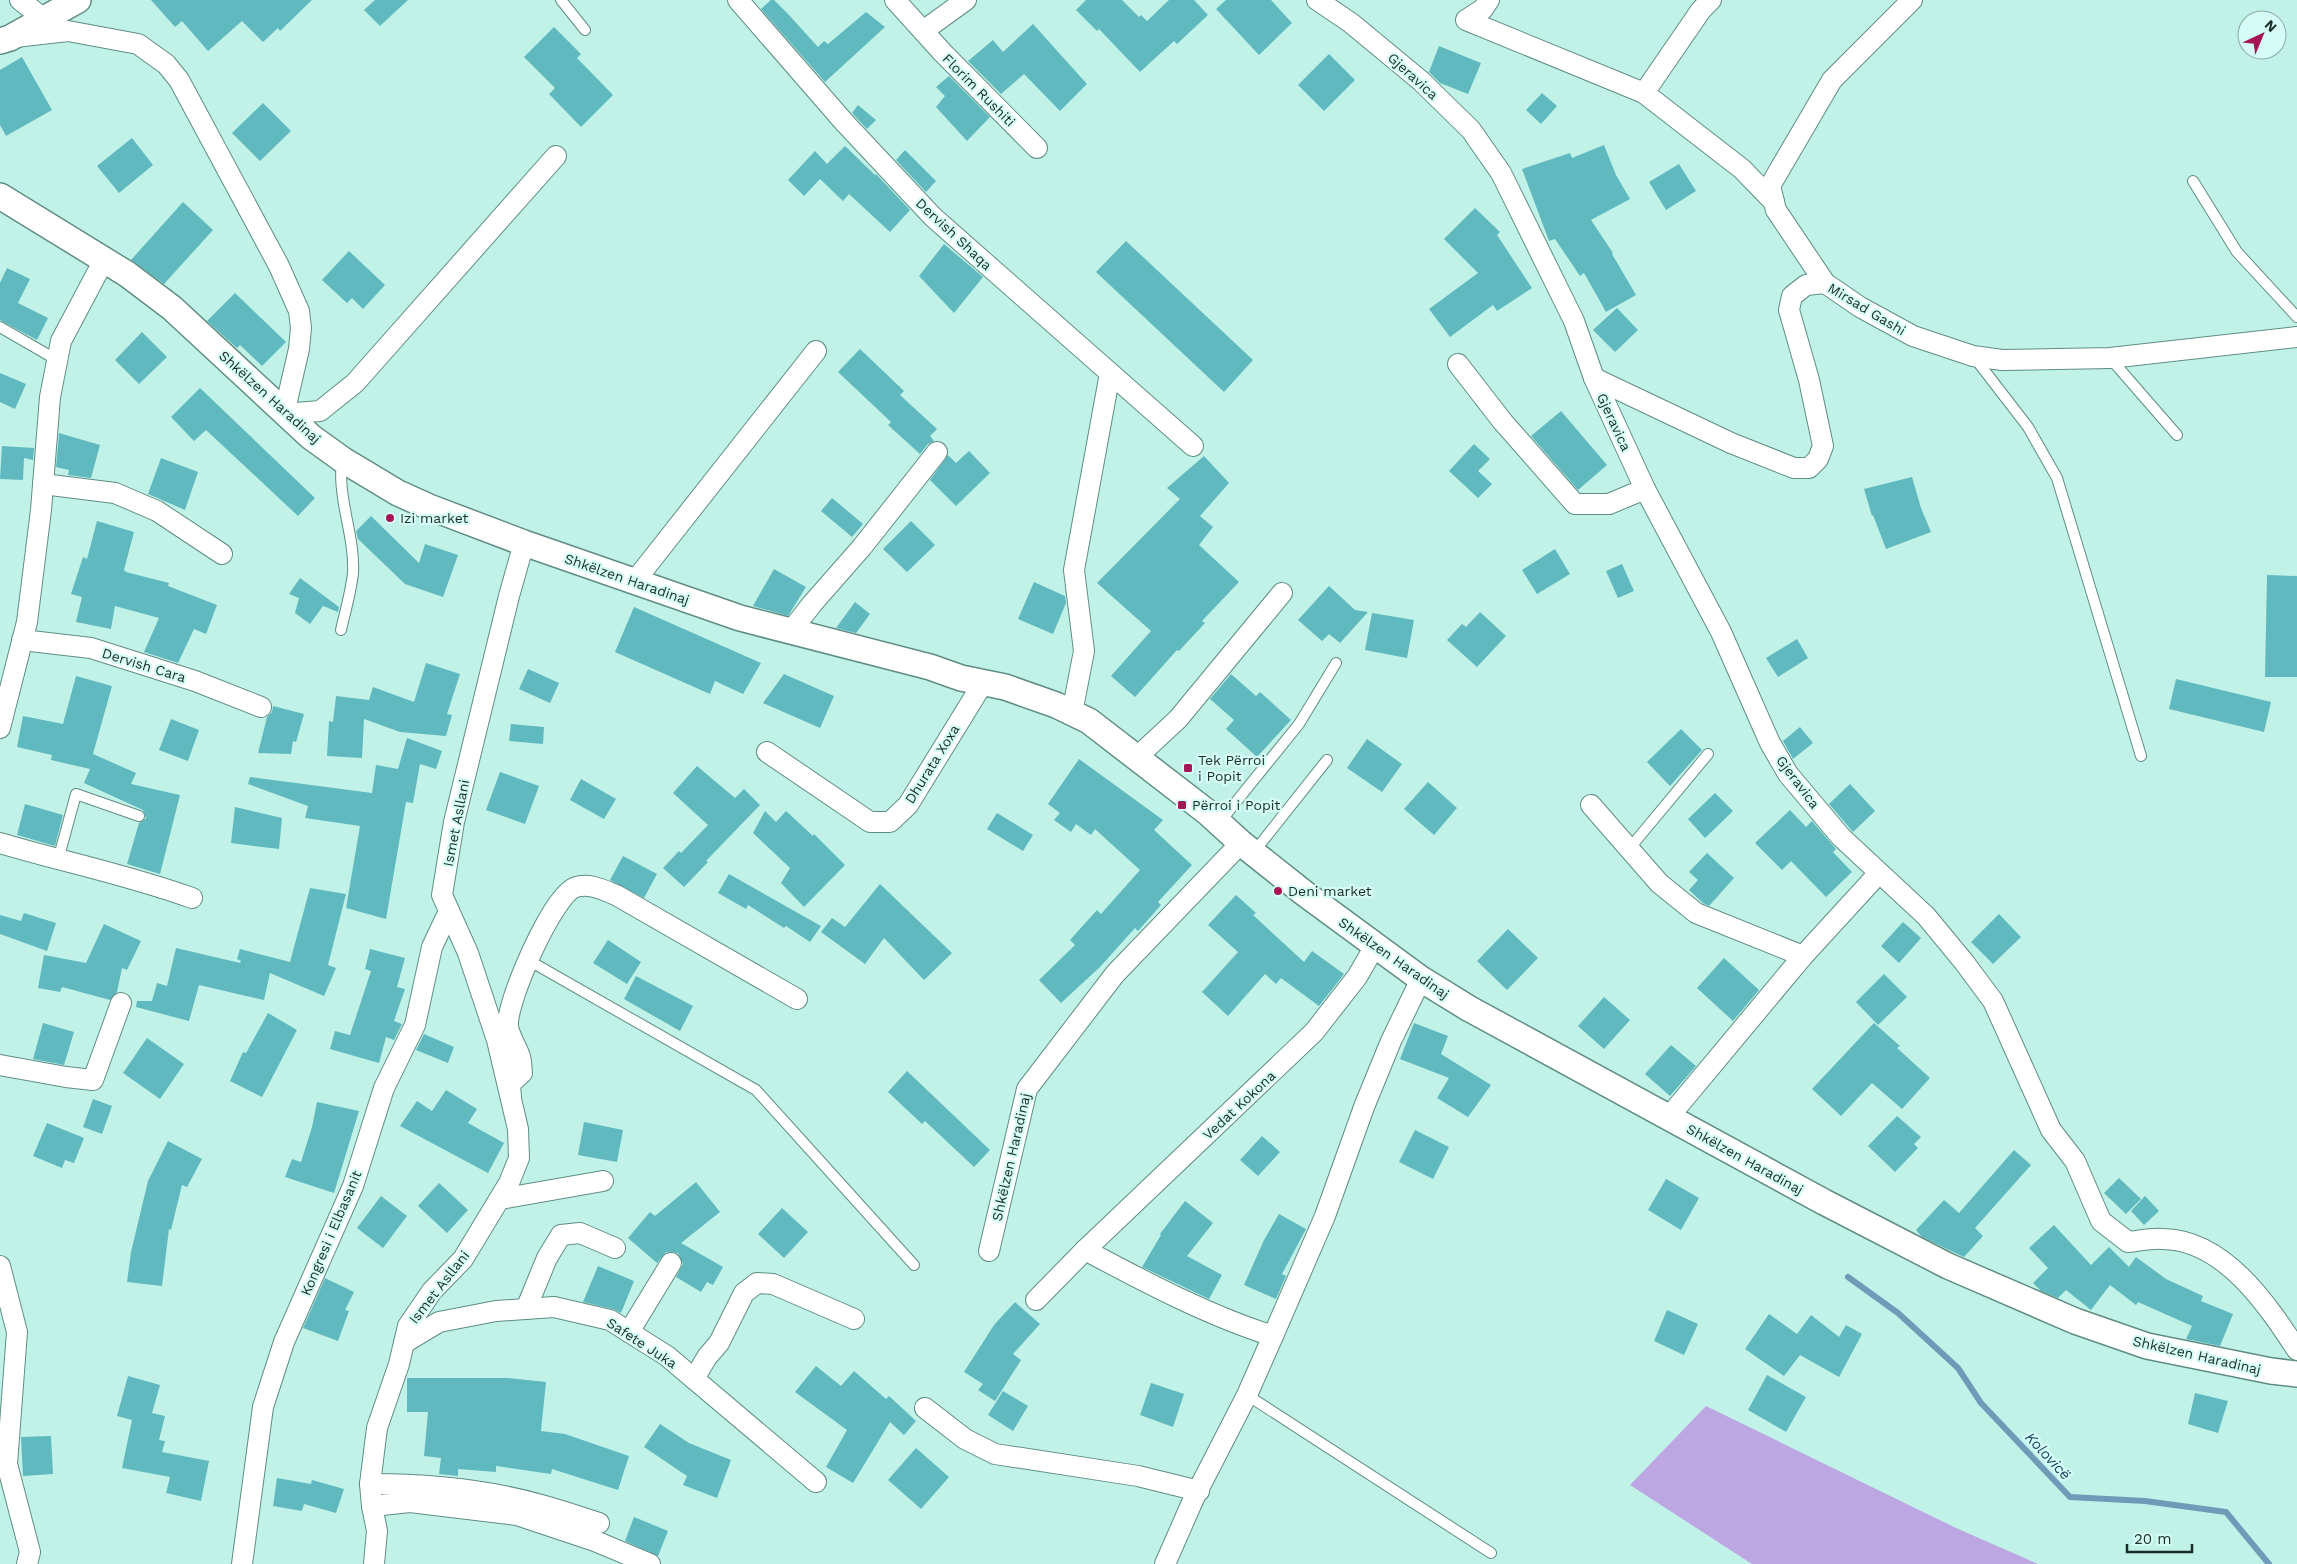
<svg xmlns="http://www.w3.org/2000/svg" width="2297" height="1564" font-family="'Work Sans',sans-serif">
	<style>
		.forest { fill: #bda7e2 }
		.lines { fill: none; stroke-linecap: round; stroke-linejoin: round }
		.stream { stroke: #6d9bb8; stroke-width: 6 }
		.building { fill: #60b9bf }
		.service-casing { stroke: #5f8d84; stroke-width: 12 }
		.minor-casing { stroke: #5f8d84; stroke-width: 22 }
		.tertiary-casing { stroke: #5f8d84; stroke-width: 28 }
		.service { stroke: #fff; stroke-width: 10 }
		.minor { stroke: #fff; stroke-width: 20 }
		.tertiary { stroke: #fff; stroke-width: 25 }
		.poi-dot { fill: #a61656; stroke: #d6fdf5; stroke-width: 2 }
		.labels { text-anchor: middle; stroke-width: 4.5; stroke-linejoin: round; paint-order: stroke }
		.street-label { font-size: 14px; fill: #1a2d29; stroke: #d6fdf5 }
		.poi-label { font-size: 14px; fill: #1a2d29; stroke: #d6fdf5; text-anchor: start }
		.water-label { font-size: 15px; font-style: italic; fill: #194562; stroke: #d6fdf5 }
	</style>
	<rect width="100%" height="100%" fill="#c1f2e8"/>
	<path class="forest" d="M1706,1406L1956,1528L2038,1564H1752L1630,1485Z"/>
	<g class="lines">
		<path class="stream" d="M1848,1277L1898,1313L1958,1368L1981,1403L2070,1497L2145,1501L2226,1512L2269,1564"/>
	</g>
	<g class="building">
		<path d="M151,0H312L280,31L278,28L263,42L242,21L208,51L182,21L175,27Z"/>
		<path d="M375,0H408L380,26L364,10Z"/>
		<path d="M771,0H774L789,15L818,47L824,41L828,44L866,12L885,27L825,82L761,9Z"/>
		<path d="M1086,0H1122L1139,17L1141,15L1147,21L1169,0H1194L1208,15L1177,44L1174,41L1140,72L1099,29L1097,31L1076,10Z"/>
		<path d="M1226,0H1271L1292,23L1259,55L1216,9Z"/>
		<path d="M1033,24L1087,84L1060,111L1024,74L1001,94L968,61L993,40L1003,52Z"/>
		<path d="M554,27L581,54L577,58L613,95L581,127L549,94L555,88L524,57Z"/>
		<path d="M1439,46L1481,63L1468,94L1440,83L1429,72Z"/>
		<path d="M1329,54L1355,80L1324,111L1298,85Z"/>
		<path d="M22,57L52,110L6,136L0,125V70Z"/>
		<path d="M949,76L990,117L967,141L936,107L945,96L936,87Z"/>
		<path d="M1542,93L1557,106L1541,124L1526,110Z"/>
		<path d="M263,103L291,131L260,161L232,133Z"/>
		<path d="M858,105L876,120L867,129L852,113Z"/>
		<path d="M132,138L153,165L119,193L97,166Z"/>
		<path d="M1604,145L1616,175L1630,199L1591,220L1613,253L1612,254L1636,295L1606,312L1584,273L1580,276L1555,239L1549,241L1522,169L1570,153L1572,158Z"/>
		<path d="M845,146L875,175L876,174L910,210L890,232L849,194L843,201L820,179L804,196L788,180L815,151L827,164Z"/>
		<path d="M905,150L936,181L926,192L896,160Z"/>
		<path d="M1679,164L1696,191L1666,210L1649,182Z"/>
		<path d="M183,202L213,230L164,284L131,260Z"/>
		<path d="M1475,208L1500,232L1497,235L1532,288L1497,311L1493,305L1450,337L1429,309L1478,273L1444,239Z"/>
		<path d="M1126,241L1253,360L1224,392L1096,272Z"/>
		<path d="M944,244L983,277L954,313L919,276Z"/>
		<path d="M349,251L385,285L363,309L352,298L347,303L322,280Z"/>
		<path d="M7,268L30,279L18,303L48,318L37,340L0,320V283Z"/>
		<path d="M235,293L286,342L262,366L240,345L237,348L207,321Z"/>
		<path d="M1617,308L1638,330L1615,352L1593,330Z"/>
		<path d="M142,332L167,357L139,384L115,360Z"/>
		<path d="M860,349L904,391L900,395L937,429L930,436L934,441L928,444L920,454L888,425L891,422L838,372Z"/>
		<path d="M0,373L26,384L15,409L0,402Z"/>
		<path d="M200,388L315,498L298,516L206,430L194,441L171,417Z"/>
		<path d="M1561,411L1607,465L1578,490L1531,436Z"/>
		<path d="M59,433L100,445L91,478L68,475L69,470L56,467Z"/>
		<path d="M1474,444L1490,459L1478,471L1492,484L1478,498L1449,471Z"/>
		<path d="M2,446L34,448L33,460L24,458L23,480L0,479Z"/>
		<path d="M969,451L990,473L956,506L930,480L948,455L956,463Z"/>
		<path d="M1204,456L1229,483L1200,516L1213,527L1199,545L1239,582L1202,621L1205,623L1179,651L1177,650L1135,697L1111,676L1151,631L1097,583L1180,499L1167,488Z"/>
		<path d="M161,458L198,472L185,510L148,494Z"/>
		<path d="M1912,477L1921,508L1931,532L1886,549L1873,515L1872,516L1864,489Z"/>
		<path d="M832,498L863,524L852,537L821,511Z"/>
		<path d="M371,516L419,563L425,544L458,555L443,597L405,584L358,539L356,531Z"/>
		<path d="M97,521L134,532L124,570L126,572L169,583L168,586L217,605L206,634L194,629L178,663L144,652L159,618L115,606L111,629L76,622L82,597L71,594L83,557L87,559Z"/>
		<path d="M911,521L935,545L907,572L883,549Z"/>
		<path d="M1555,549L1570,574L1537,594L1522,570Z"/>
		<path d="M1622,564L1634,591L1618,598L1606,571Z"/>
		<path d="M774,569L806,587L788,616L753,606Z"/>
		<path d="M2267,575L2297,576V677H2265Z"/>
		<path d="M300,578L339,607L338,612L323,606L310,624L295,613L299,598L289,594Z"/>
		<path d="M1034,582L1065,596L1066,603L1053,634L1018,619Z"/>
		<path d="M1329,586L1355,610L1368,612L1340,643L1329,634L1322,641L1298,620Z"/>
		<path d="M855,602L870,614L856,633L836,628Z"/>
		<path d="M634,607L761,663L743,694L715,681L710,694L615,652Z"/>
		<path d="M1480,612L1506,636L1477,667L1447,640L1462,624L1466,627Z"/>
		<path d="M1372,613L1414,620L1407,658L1365,650Z"/>
		<path d="M1797,639L1808,658L1778,677L1766,658Z"/>
		<path d="M426,663L460,674L447,714L452,715L446,736L400,732L364,719L362,758L327,756L329,721L333,722L336,696L369,700L373,687L414,702Z"/>
		<path d="M528,669L559,683L550,703L519,689Z"/>
		<path d="M784,674L834,696L820,728L763,703Z"/>
		<path d="M1231,674L1256,696L1260,692L1291,720L1257,757L1226,729L1234,720L1210,699Z"/>
		<path d="M76,676L112,686L93,754L136,773L131,784L180,795L160,874L127,864L139,823L146,818L143,810L84,783L90,769L51,760L52,755L17,747L23,716L63,724Z"/>
		<path d="M2176,679L2271,702L2264,732L2169,709Z"/>
		<path d="M273,706L304,714L296,742L293,741L291,754L258,753L267,717L272,712Z"/>
		<path d="M171,719L199,730L188,761L159,750Z"/>
		<path d="M511,724L544,727L543,744L509,741Z"/>
		<path d="M1800,727L1813,743L1793,759L1783,741Z"/>
		<path d="M1681,729L1702,750L1670,786L1647,762Z"/>
		<path d="M407,738L442,751L436,769L420,764L413,803L406,802L386,919L346,908L360,826L305,818L308,806L248,784L250,777L372,793L376,765L398,769Z"/>
		<path d="M1367,739L1402,764L1382,792L1347,768Z"/>
		<path d="M1079,759L1163,820L1154,830L1192,865L1158,902L1161,905L1138,931L1135,928L1100,967L1061,1003L1039,980L1075,945L1070,940L1097,910L1101,914L1140,870L1095,829L1091,835L1076,824L1071,832L1054,820L1060,813L1048,804Z"/>
		<path d="M697,766L735,798L744,789L760,805L706,861L708,862L684,887L663,868L679,851L681,853L708,825L673,793Z"/>
		<path d="M500,772L539,786L525,824L486,810Z"/>
		<path d="M581,779L616,799L604,819L570,800Z"/>
		<path d="M1428,782L1457,808L1434,835L1404,809Z"/>
		<path d="M1850,784L1875,811L1853,832L1829,804Z"/>
		<path d="M1715,793L1733,811L1705,838L1688,819Z"/>
		<path d="M25,804L63,815L55,846L17,835Z"/>
		<path d="M235,807L282,818L279,849L231,843Z"/>
		<path d="M1790,810L1806,827L1812,821L1836,849L1833,852L1852,872L1826,897L1791,861L1782,870L1755,843Z"/>
		<path d="M765,811L776,822L786,811L813,836L814,834L845,865L804,907L781,883L790,868L753,833Z"/>
		<path d="M997,813L1033,835L1023,851L987,829Z"/>
		<path d="M1707,853L1734,878L1709,906L1703,903L1689,890L1698,880L1689,872Z"/>
		<path d="M623,856L657,874L644,898L610,880Z"/>
		<path d="M729,874L821,926L810,942L786,926L784,928L748,905L746,909L718,893Z"/>
		<path d="M880,884L952,953L924,980L884,938L865,964L821,932L832,918L845,927Z"/>
		<path d="M310,888L346,894L328,965L336,968L324,996L270,973L264,1000L199,985L189,1021L136,1007L137,1001H152L157,983L167,986L176,948L240,963L241,961L237,959L240,949L290,962Z"/>
		<path d="M1236,895L1256,913L1253,915L1304,962L1312,951L1344,974L1319,1006L1281,978L1276,984L1265,974L1228,1016L1202,992L1238,952L1208,925Z"/>
		<path d="M24,913L56,923L47,951L0,934V915L21,921Z"/>
		<path d="M1999,914L2021,937L1993,964L1971,942Z"/>
		<path d="M1903,922L1921,938L1899,963L1881,946Z"/>
		<path d="M104,924L141,941L127,970L122,968L117,992L110,1000L62,987L60,992L38,988L44,955L86,963Z"/>
		<path d="M1508,929L1538,958L1507,990L1477,961Z"/>
		<path d="M608,940L641,962L627,984L593,963Z"/>
		<path d="M370,949L405,958L397,987L405,989L394,1021L402,1024L394,1040L386,1037L379,1063L330,1049L335,1031L350,1035L371,971L365,969Z"/>
		<path d="M1724,958L1759,990L1733,1021L1697,988Z"/>
		<path d="M1884,974L1907,997L1878,1025L1856,1002Z"/>
		<path d="M636,976L693,1006L680,1031L624,999Z"/>
		<path d="M1604,997L1630,1020L1604,1049L1578,1026Z"/>
		<path d="M268,1013L297,1030L262,1097L230,1081L243,1052L246,1053Z"/>
		<path d="M43,1023L74,1032L64,1065L33,1059Z"/>
		<path d="M1414,1023L1448,1036L1441,1054L1491,1085L1468,1117L1437,1098L1449,1078L1400,1059Z"/>
		<path d="M1874,1023L1900,1046L1897,1048L1930,1078L1902,1109L1872,1083L1841,1116L1812,1089Z"/>
		<path d="M424,1034L454,1047L448,1063L416,1050Z"/>
		<path d="M147,1038L184,1064L160,1099L123,1073Z"/>
		<path d="M1671,1045L1696,1066L1670,1096L1645,1074Z"/>
		<path d="M907,1071L990,1150L974,1167L925,1121L922,1124L888,1092Z"/>
		<path d="M446,1090L477,1109L468,1123L504,1143L488,1173L400,1126L417,1101L432,1111Z"/>
		<path d="M93,1099L112,1106L102,1134L83,1127Z"/>
		<path d="M317,1102L359,1111L334,1193L285,1177L292,1159L301,1162L312,1127Z"/>
		<path d="M1897,1116L1921,1137L1914,1144L1918,1148L1895,1172L1868,1146Z"/>
		<path d="M584,1122L623,1130L617,1162L578,1155Z"/>
		<path d="M47,1123L84,1138L74,1163L65,1160L62,1168L33,1156Z"/>
		<path d="M1415,1130L1449,1147L1433,1179L1399,1162Z"/>
		<path d="M1262,1136L1280,1152L1258,1176L1240,1160Z"/>
		<path d="M168,1141L202,1159L187,1187L182,1185L171,1230L169,1229L162,1286L127,1282L131,1252L148,1181Z"/>
		<path d="M2014,1150L2031,1165L1975,1228L1983,1236L1964,1257L1922,1237L1916,1230L1944,1200L1959,1213Z"/>
		<path d="M2119,1178L2141,1199L2126,1214L2104,1193Z"/>
		<path d="M1666,1179L1699,1198L1681,1230L1648,1210Z"/>
		<path d="M696,1182L720,1212L681,1243L723,1267L713,1285L707,1282L701,1292L676,1277L683,1264L678,1253L666,1252L657,1263L628,1238L650,1212L655,1216Z"/>
		<path d="M439,1183L468,1210L447,1233L418,1206Z"/>
		<path d="M381,1196L407,1216L383,1248L357,1228Z"/>
		<path d="M2145,1196L2159,1211L2144,1225L2131,1211Z"/>
		<path d="M1185,1201L1213,1223L1187,1256L1222,1275L1209,1299L1142,1267L1161,1235L1160,1234Z"/>
		<path d="M782,1208L808,1232L784,1258L758,1234Z"/>
		<path d="M1279,1214L1306,1229L1282,1274L1286,1276L1276,1299L1244,1285L1264,1240Z"/>
		<path d="M2054,1225L2091,1265L2109,1247L2129,1267L2136,1257L2166,1279L2203,1296L2201,1301L2233,1314L2220,1346L2186,1339L2192,1326L2138,1302L2136,1305L2110,1285L2091,1310L2066,1290L2058,1298L2041,1291L2033,1283L2048,1268L2029,1248Z"/>
		<path d="M598,1266L634,1281L621,1313L613,1309L583,1302Z"/>
		<path d="M325,1278L354,1292L345,1310L349,1311L338,1341L303,1328Z"/>
		<path d="M1015,1302L1040,1324L1013,1354L1021,1360L995,1401L978,1390L983,1384L964,1372L994,1325Z"/>
		<path d="M1667,1310L1698,1324L1684,1355L1654,1341Z"/>
		<path d="M1769,1314L1797,1334L1811,1315L1839,1337L1846,1325L1862,1334L1839,1377L1800,1355L1784,1376L1745,1349Z"/>
		<path d="M816,1366L841,1386L854,1371L886,1399L889,1396L916,1421L904,1435L890,1422L853,1483L826,1467L847,1430L795,1392Z"/>
		<path d="M1767,1375L1806,1397L1786,1432L1748,1410Z"/>
		<path d="M128,1376L160,1385L152,1413L165,1416L159,1440L165,1441L162,1452L209,1461L201,1501L166,1493L170,1477L122,1468L132,1420L117,1416Z"/>
		<path d="M407,1378H508L546,1382L541,1431L565,1434L629,1456L618,1490L552,1469L551,1474L496,1466V1472L458,1469V1476L439,1474L441,1458L424,1456L428,1412H407Z"/>
		<path d="M1151,1383L1184,1394L1173,1427L1140,1415Z"/>
		<path d="M1003,1391L1028,1406L1013,1431L988,1415Z"/>
		<path d="M2195,1393L2228,1401L2218,1433L2188,1424Z"/>
		<path d="M660,1424L689,1443L731,1460L717,1498L683,1485L687,1476L644,1447Z"/>
		<path d="M51,1436L53,1474L23,1476L21,1437Z"/>
		<path d="M916,1448L949,1477L921,1509L888,1480Z"/>
		<path d="M277,1478L311,1484L312,1480L344,1489L336,1513L304,1504L302,1511L273,1506Z"/>
		<path d="M634,1517L668,1531L658,1556L625,1541Z"/>
	</g>
	<g class="lines">
		<defs>
			<g id="service">
				<path d="M561,0L585,30"/>
				<path d="M2193,181L2237,252L2297,317"/>
				<path d="M0,327L57,360"/>
				<path d="M1974,357L2028,427L2057,478L2141,756"/>
				<path d="M2110,358L2177,435"/>
				<path d="M341,630C345,612 351,592 353,573C355,535 337,499 342,461"/>
				<path d="M1219,823L1299,724L1336,663"/>
				<path d="M1629,849L1708,754"/>
				<path d="M1254,852L1327,760"/>
				<path d="M58,860L76,794L139,816"/>
				<path d="M528,960L756,1090L914,1265"/>
				<path d="M1247,1395L1491,1553"/>
			</g>
			<g id="minor">
				<path d="M20,0L44,19"/>
				<path d="M738,0L844,122L933,217L1193,446"/>
				<path d="M895,0L943,53L1037,148"/>
				<path d="M1317,0L1351,23L1421,81L1471,130L1501,173L1574,321L1594,378L1645,489L1721,632L1770,743L1788,774L1841,837L1926,916L1964,962L1993,1001L2051,1130L2075,1161L2101,1221L2128,1242C2139,1241 2151,1238 2163,1239C2224,1240 2267,1304 2297,1350"/>
				<path d="M1489,0L1483,9L1466,20L1644,93L1742,169L1774,202"/>
				<path d="M1912,0L1832,80L1770,186L1776,210L1825,283L1860,307L1913,336L1973,356L2002,360L2110,358L2297,337"/>
				<path d="M923,31L966,0"/>
				<path d="M15,37L68,31L138,44L166,64L179,80L279,266L299,311L301,328L299,349L284,414L320,411L355,383L556,156"/>
				<path d="M1644,93L1701,10L1711,0"/>
				<path d="M1458,364L1503,422L1575,504H1609L1645,489"/>
				<path d="M1594,378L1731,443L1794,468H1809L1818,459L1823,446L1809,380L1789,310L1792,296L1806,285L1825,283"/>
				<path d="M43,484L115,493L157,511L222,554"/>
				<path d="M634,582L816,351"/>
				<path d="M791,631L812,604L862,547L937,452"/>
				<path d="M22,640L91,648L195,681L261,707"/>
				<path d="M1072,713L1084,651L1074,570L1110,373"/>
				<path d="M0,728L27,622L41,510L50,397L61,341L104,260"/>
				<path d="M767,752L870,822H890L908,805L983,683"/>
				<path d="M1137,757L1178,719L1282,593"/>
				<path d="M1591,805L1659,883L1696,913L1803,956"/>
				<path d="M0,843C64,862 129,875 192,898"/>
				<path d="M0,1065L66,1077L93,1080L121,1003"/>
				<path d="M511,1098L510,1084L522,1073C521,1067 522,1060 519,1054C516,1046 509,1035 508,1026C506,1002 553,894 576,887C590,883 603,890 616,895L797,999"/>
				<path d="M1668,1118L1803,956L1879,873"/>
				<path d="M500,1199L603,1181"/>
				<path d="M1085,1250C1145,1282 1209,1316 1273,1336"/>
				<path d="M989,1251L1027,1089L1115,974L1241,843"/>
				<path d="M0,1266L17,1332L7,1464L30,1552L27,1564"/>
				<path d="M1036,1300L1085,1250L1314,1032L1357,977L1375,946"/>
				<path d="M526,1309L547,1258L561,1235L580,1233L615,1248"/>
				<path d="M629,1332L671,1263"/>
				<path d="M404,1343L439,1322L496,1311L554,1307L610,1320L667,1356L816,1482"/>
				<path d="M694,1379L707,1357L719,1343L744,1293L757,1283L773,1284L854,1319"/>
				<path d="M925,1408L965,1439L995,1454L1138,1476L1199,1491"/>
				<path d="M370,1484C427,1484 490,1490 545,1506C563,1511 581,1517 599,1523"/>
				<path d="M372,1506L410,1502L517,1515L595,1541L650,1564"/>
				<path d="M242,1564L263,1407L284,1342L353,1186L384,1088L415,1025L432,947L449,911"/>
				<path d="M374,1564L377,1531L372,1506L370,1484L377,1428L399,1364L408,1326L432,1291L463,1259L509,1183L519,1158L518,1129L497,1040L468,953L442,895L454,822L509,596L524,543"/>
				<path d="M1165,1564L1194,1498L1247,1395L1273,1336L1325,1216L1364,1107L1391,1041L1421,979"/>
			</g>
			<g id="tertiary">
				<path d="M0,41L10,38L78,0"/>
				<path d="M0,196L127,274L172,308L311,437L343,460L398,493L429,507L524,543L740,618L930,667L961,678L1005,687L1056,705L1089,721L1207,812L1241,843L1304,893L1421,979L1468,1008L1824,1202L1948,1266L2075,1321L2147,1346L2271,1371L2297,1374"/>
			</g>
		</defs>
		<use href="#service" class="service-casing"/>
		<use href="#minor" class="minor-casing"/>
		<use href="#tertiary" class="tertiary-casing"/>
		<use href="#service" class="service"/>
		<use href="#minor" class="minor"/>
		<use href="#tertiary" class="tertiary"/>
	</g>
	<g class="poi-dot">
		<circle cx="390" cy="518" r="5"/>
		<rect x="1183" y="763" width="10" height="10" rx="2.5"/>
		<rect x="1177" y="800" width="10" height="10" rx="2.5"/>
		<circle cx="1278" cy="891" r="5"/>
	</g>
	<g class="labels">
		<g class="street-label">
			<text transform="translate(1413 76) rotate(42)" y="5">Gjeravica</text>
			<text transform="translate(979 90) rotate(45)" y="5">Florim Rushiti</text>
			<text transform="translate(954 234) rotate(43)" y="5">Dervish Shaqa</text>
			<text transform="translate(1867 309) rotate(31)" y="5">Mirsad Gashi</text>
			<text transform="translate(270 397) rotate(42)" y="5">Shkëlzen Haradinaj</text>
			<text transform="translate(1614 422) rotate(65)" y="5">Gjeravica</text>
			<text transform="translate(627 579) rotate(19)" y="5">Shkëlzen Haradinaj</text>
			<text transform="translate(144 665) rotate(17)" y="5">Dervish Cara</text>
			<text transform="translate(932 764) rotate(-58)" y="5">Dhurata Xoxa</text>
			<text transform="translate(1798 782) rotate(53)" y="5">Gjeravica</text>
			<text transform="translate(456 823) rotate(-79)" y="5">Ismet Asllani</text>
			<text transform="translate(1394 958) rotate(35)" y="5">Shkëlzen Haradinaj</text>
			<text transform="translate(1239 1105) rotate(-43)" y="5">Vedat Kokona</text>
			<text transform="translate(1011 1157) rotate(-77)" y="5">Shkëlzen Haradinaj</text>
			<text transform="translate(1745 1159) rotate(29)" y="5">Shkëlzen Haradinaj</text>
			<text transform="translate(331 1233) rotate(-67)" y="5">Kongresi i Elbasanit</text>
			<text transform="translate(439 1287) rotate(-52)" y="5">Ismet Asllani</text>
			<text transform="translate(642 1343) rotate(33)" y="5">Safete Juka</text>
			<text transform="translate(2197 1355) rotate(13)" y="5">Shkëlzen Haradinaj</text>
		</g>
		<g class="poi-label">
			<text x="400" y="523">Izi market</text>
			<text x="1198" y="765">Tek Përroi<tspan x="1198" dy="16">i Popit</tspan></text>
			<text x="1192" y="810">Përroi i Popit</text>
			<text x="1288" y="896">Deni market</text>
		</g>
		<g class="water-label">
			<text transform="translate(2048 1456) rotate(47)" y="5">Kolovicë</text>
		</g>
	</g>
	<g transform="translate(2262 35) rotate(44)"><circle r="24" fill="#d6fdf5" stroke="#8baaa3"/>
	<path d="M0-4L9 19L0 12L-9 19Z" fill="#a61656"/>
	<text y="-8" font-size="14" font-weight="bold" text-anchor="middle" fill="#1a2d29">N</text>
	</g>
	<path d="M2127 1544v8h65v-8" fill="none" stroke="#1a2d29" stroke-width="2.5"/>
	<text x="2134" y="1544" font-size="15" fill="#1a2d29" stroke="#d6fdf5" stroke-width="4" paint-order="stroke">20 m</text>
</svg>
